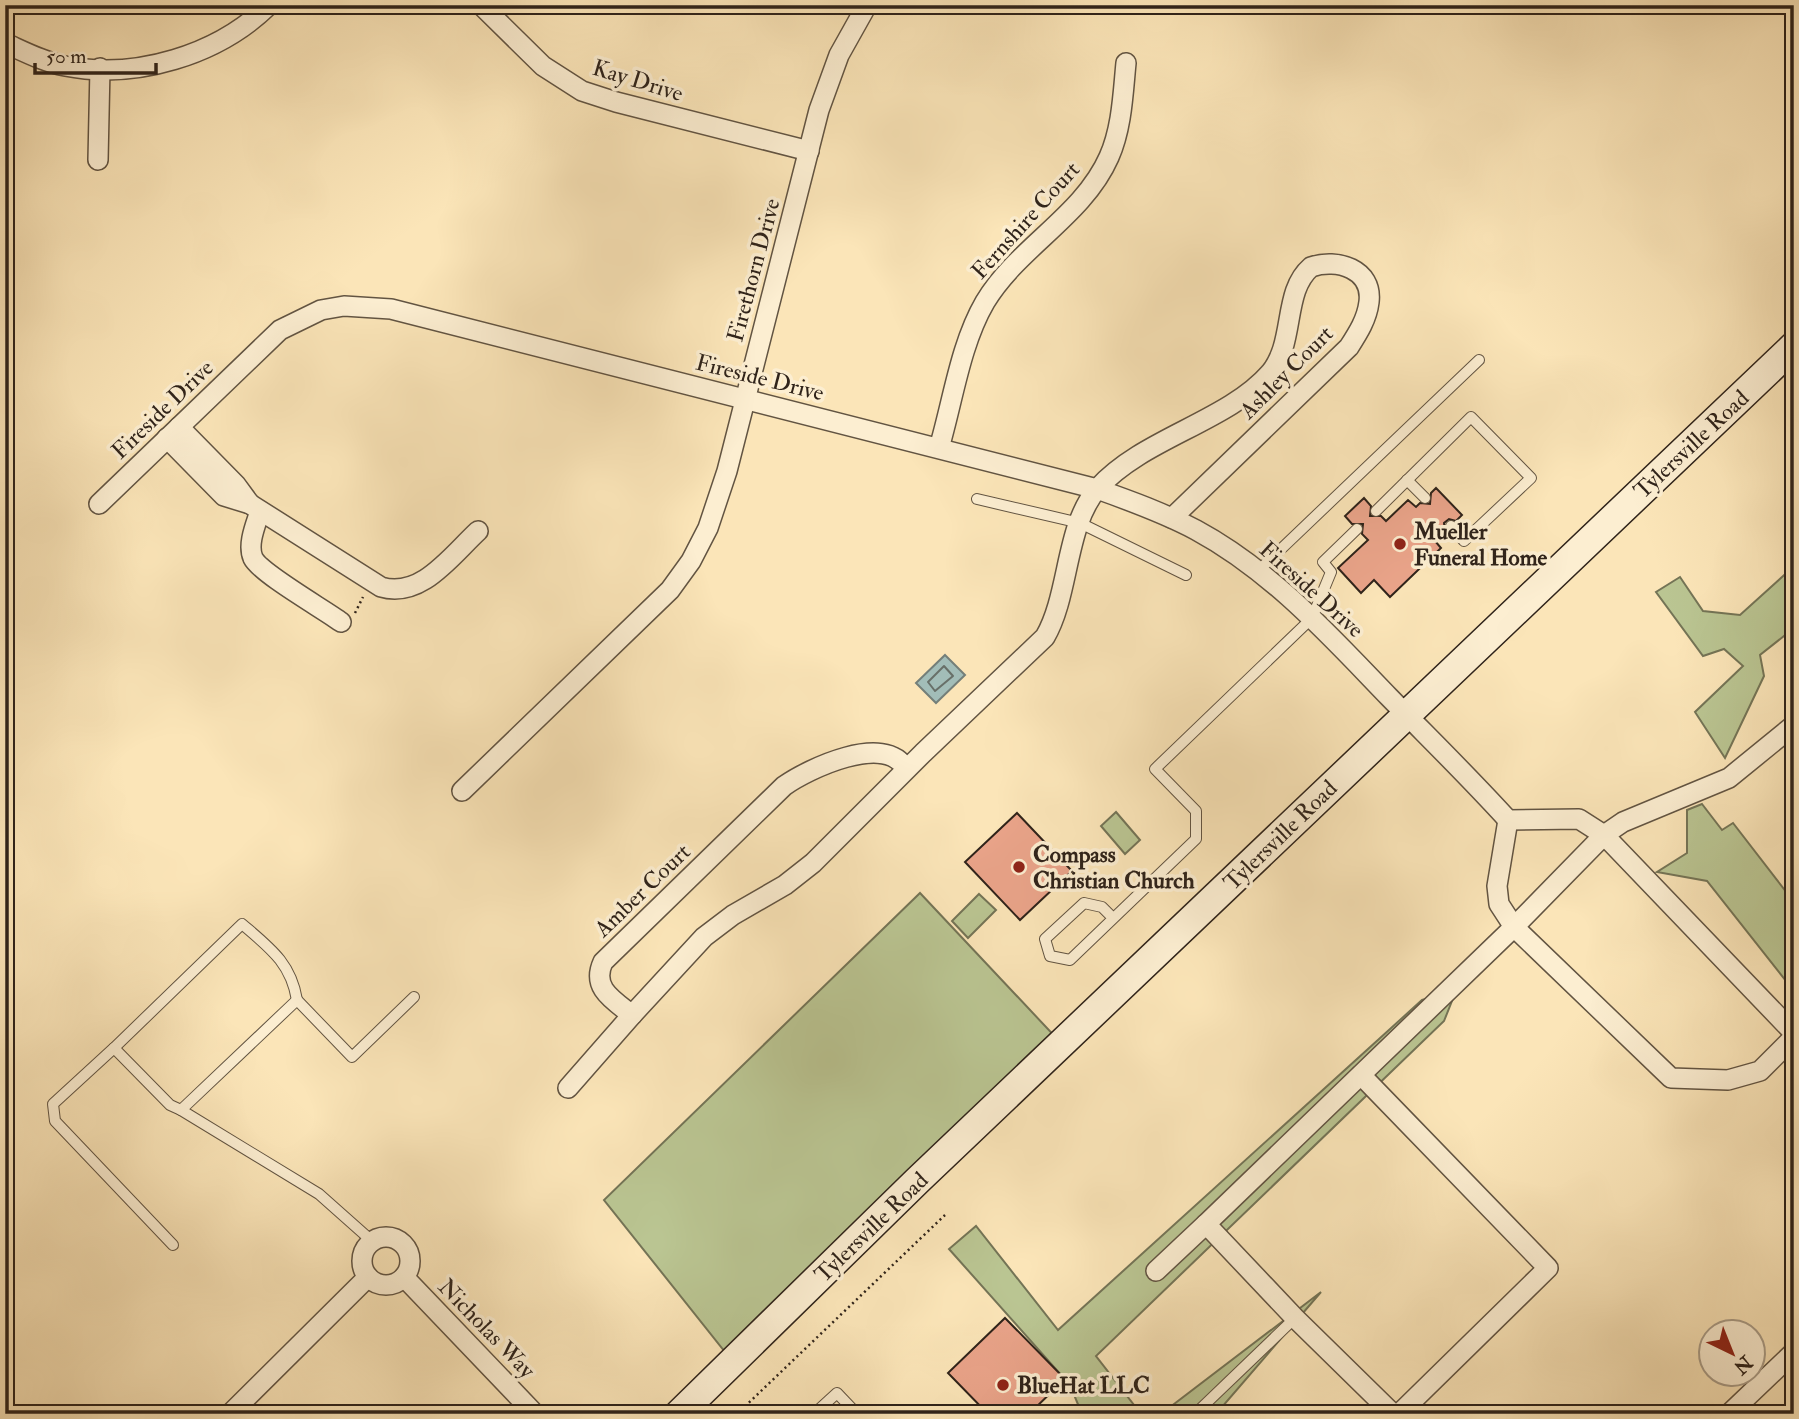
<svg xmlns="http://www.w3.org/2000/svg" width="1799" height="1419" font-family="'IM FELL Double Pica',serif">
	<style>
		.green { fill: #bac592; stroke: #747456; stroke-width: 2 }
		.water { fill: #a2bdb8; stroke: #747f79; stroke-width: 2 }
		.lines { fill: none; stroke-linecap: round; stroke-linejoin: round }
		.shore { stroke: #687069; stroke-width: 2 }
		.building { fill: #eaa48a; stroke: #2f231a; stroke-width: 2 }
		.lane-casing { stroke: #625442; stroke-width: 12 }
		.street-casing { stroke: #625442; stroke-width: 22 }
		.secondary-casing { stroke: #2f231a; stroke-width: 31 }
		.path { stroke: #2f231a; stroke-width: 2.5; stroke-dasharray: 2 3.5; stroke-linecap: butt }
		.lane { stroke: #fceed1; stroke-width: 10 }
		.street { stroke: #fceed1; stroke-width: 19 }
		.secondary { stroke: #fceed1; stroke-width: 28 }
		.poi-dot { fill: #8f2418; stroke: #fceed1; stroke-width: 2.5 }
		.labels { text-anchor: middle; stroke-width: 7; stroke-linejoin: round; paint-order: stroke }
		.street-label { font-size: 23px; fill: #2f231a; stroke: #fceed1 }
		.poi-label { font-size: 23px; font-weight: bold; fill: #2f231a; stroke: #fceed1; text-anchor: start }
	</style>
	<rect width="100%" height="100%" fill="#fbe5b8"/>
	<filter id="stains"><feTurbulence type="fractalNoise" baseFrequency=".00286" numOctaves="4"/><feColorMatrix values="0 0 0 0 .2 0 0 0 0 .09 0 0 0 0 .02 0 0 0 .5 -.17"/></filter>
	<radialGradient id="worn" r=".72"><stop offset=".6" stop-color="#630" stop-opacity="0"/><stop offset="1" stop-color="#630" stop-opacity=".3"/></radialGradient>
	<g class="green">
		<path d="M1794,490V628L1760,655L1764,676L1725,758L1695,712L1743,666L1724,649L1703,656L1656,592L1680,577L1703,611L1740,615L1792,568Z"/>
		<path d="M1702,804L1722,830L1733,823L1794,902V991L1707,881L1657,872L1687,853V810Z"/>
		<path d="M1116,812L1140,840L1125,854L1101,826Z"/>
		<path d="M920,893L1062,1044L733,1362L604,1200Z"/>
		<path d="M979,894L996,910L968,938L952,921Z"/>
		<path d="M1456,991L1444,1021L1096,1356L1141,1414H1082L1070,1385L949,1249L976,1226L1058,1330L1422,1000Z"/>
		<path d="M1321,1292L1216,1414H1161Z"/>
	</g>
	<path class="water" d="M945,655L965,675L936,703L916,683Z"/>
	<g class="lines">
		<path class="shore" d="M944,666L953,676L935,691L928,682Z"/>
	</g>
	<g class="building">
		<path d="M1436,488L1462,515L1456,521L1449,519L1444,523L1445,531L1435,541L1441,548L1390,597L1374,580L1361,593L1338,568L1368,540L1362,534L1363,524H1352L1345,516L1364,498L1371,506L1370,516H1381L1386,521L1408,500L1416,507L1420,503L1430,504L1431,493Z"/>
		<path d="M1017,813L1072,871L1020,920L965,862Z"/>
		<path d="M1005,1318L1065,1379L1029,1414H988L948,1373Z"/>
	</g>
	<g class="lines">
		<defs>
			<g id="lane">
				<path d="M1407,480L1425,498"/>
				<path d="M977,499L1080,523L1186,575"/>
				<path d="M1376,511L1471,417L1531,478L1464,541L1451,526"/>
				<path d="M1258,571L1479,360"/>
				<path d="M1113,918L1102,907L1084,903L1045,939L1050,956L1070,960L1196,839V811L1155,769L1312,618L1331,572L1323,562L1357,529"/>
				<path d="M114,1048L242,924C270,948 291,963 297,1000"/>
				<path d="M373,1242L319,1194L181,1110L297,1000L352,1057L414,997"/>
				<path d="M173,1245L55,1121L53,1104L114,1048L170,1105L181,1110"/>
				<path d="M814,1414L837,1393L857,1414"/>
				<path d="M1195,1414L1295,1318"/>
			</g>
			<g id="street">
				<path d="M481,5L543,66L582,91L616,102L809,151"/>
				<path d="M5,43C25,52 44,62 65,66C136,80 218,55 269,5"/>
				<path d="M98,160L100,68"/>
				<path d="M179,427L236,485L250,504"/>
				<path d="M167,438L224,496L250,504L381,587C421,599 451,556 478,531"/>
				<path d="M939,448C953,401 960,345 985,302C1018,247 1083,216 1109,157C1122,128 1123,93 1126,63"/>
				<path d="M99,504L280,330L321,310L344,306L391,309L1097,489C1131,501 1164,513 1196,530C1272,571 1330,636 1389,697C1429,738 1469,777 1508,820L1579,819L1604,835L1794,1033"/>
				<path d="M260,511C256,524 247,544 253,558C260,573 325,610 341,622"/>
				<path d="M906,769C885,732 808,769 784,786L603,962C591,988 613,1000 632,1015L704,937L733,915L785,885L813,863L923,753L1045,637C1070,594 1065,525 1098,488C1143,438 1227,422 1270,373C1296,342 1282,292 1311,267C1337,258 1373,269 1369,302C1367,319 1358,333 1349,347L1172,518"/>
				<path d="M462,791L670,590L691,561L708,528L727,471L819,110L839,55L867,5"/>
				<path d="M1508,820L1497,886L1499,904L1514,927L1671,1078L1728,1080L1760,1071L1794,1037"/>
				<path d="M1361,1075L1548,1268L1399,1414"/>
				<path d="M568,1088L632,1015"/>
				<circle cx="386" cy="1261" r="24"/>
				<path d="M1156,1271L1206,1224"/>
				<path d="M404,1277L535,1414"/>
				<path d="M230,1414L368,1277"/>
				<path d="M1393,1414L1295,1318L1206,1224L1514,927L1604,835L1623,822L1729,778L1794,725"/>
				<path d="M1729,1414L1794,1352"/>
			</g>
			<path id="secondary" d="M679,1414L917,1181L1794,346"/>
		</defs>
		<use href="#lane" class="lane-casing"/>
		<use href="#street" class="street-casing"/>
		<use href="#secondary" class="secondary-casing"/>
		<g class="path">
			<path d="M355,613L363,597"/>
			<path d="M737,1414L945,1215"/>
		</g>
		<use href="#lane" class="lane"/>
		<use href="#street" class="street"/>
		<use href="#secondary" class="secondary"/>
	</g>
	<g class="poi-dot">
		<circle cx="1400" cy="544" r="7"/>
		<circle cx="1019" cy="867" r="7"/>
		<circle cx="1003" cy="1385" r="7"/>
	</g>
	<g class="labels">
		<g class="street-label">
			<text transform="translate(638 80) rotate(17)" y="8">Kay Drive</text>
			<text transform="translate(1025 220) rotate(-48)" y="8">Fernshire Court</text>
			<text transform="translate(753 270) rotate(-75)" y="8">Firethorn Drive</text>
			<text transform="translate(1286 372) rotate(-45)" y="8">Ashley Court</text>
			<text transform="translate(760 377) rotate(14)" y="8">Fireside Drive</text>
			<text transform="translate(162 409) rotate(-44)" y="8">Fireside Drive</text>
			<text transform="translate(1691 444) rotate(-43)" y="8">Tylersville Road</text>
			<text transform="translate(1312 589) rotate(42)" y="8">Fireside Drive</text>
			<text transform="translate(1280 835) rotate(-44)" y="8">Tylersville Road</text>
			<text transform="translate(642 890) rotate(-44)" y="8">Amber Court</text>
			<text transform="translate(871 1227) rotate(-44)" y="8">Tylersville Road</text>
			<text transform="translate(487 1328) rotate(46)" y="8">Nicholas Way</text>
		</g>
		<g class="poi-label">
			<text x="1414" y="539">Mueller<tspan x="1414" dy="26">Funeral Home</tspan></text>
			<text x="1033" y="862">Compass<tspan x="1033" dy="26">Christian Church</tspan></text>
			<text x="1017" y="1393">BlueHat LLC</text>
		</g>
	</g>
	<rect width="1799" height="1419" fill="none" stroke="#fbe5b8" stroke-width="28"/>
	<rect x="7" y="7" width="1785" height="1405" fill="none" stroke="#2f231a" stroke-width="3.5"/>
	<rect x="14" y="14" width="1771" height="1391" fill="none" stroke="#2f231a" stroke-width="2"/>
	<g transform="translate(1732 1353) rotate(137)"><circle r="33" fill="#fceed1" stroke="#aa9d88" stroke-width="2"/>
	<path d="M0-5L12 26L0 18L-12 26Z" fill="#8f2418"/>
	<text y="-10" font-size="19" font-weight="bold" text-anchor="middle" fill="#2f231a">N</text>
	</g>
	<path d="M35 63v10h121v-10" fill="none" stroke="#2f231a" stroke-width="3.5"/>
	<text x="46" y="63" font-size="21" fill="#2f231a" stroke="#fceed1" stroke-width="5" paint-order="stroke">50 m</text>
	<rect width="100%" height="100%" filter="url(#stains)"/>
	<rect width="100%" height="100%" fill="url(#worn)"/>
</svg>
